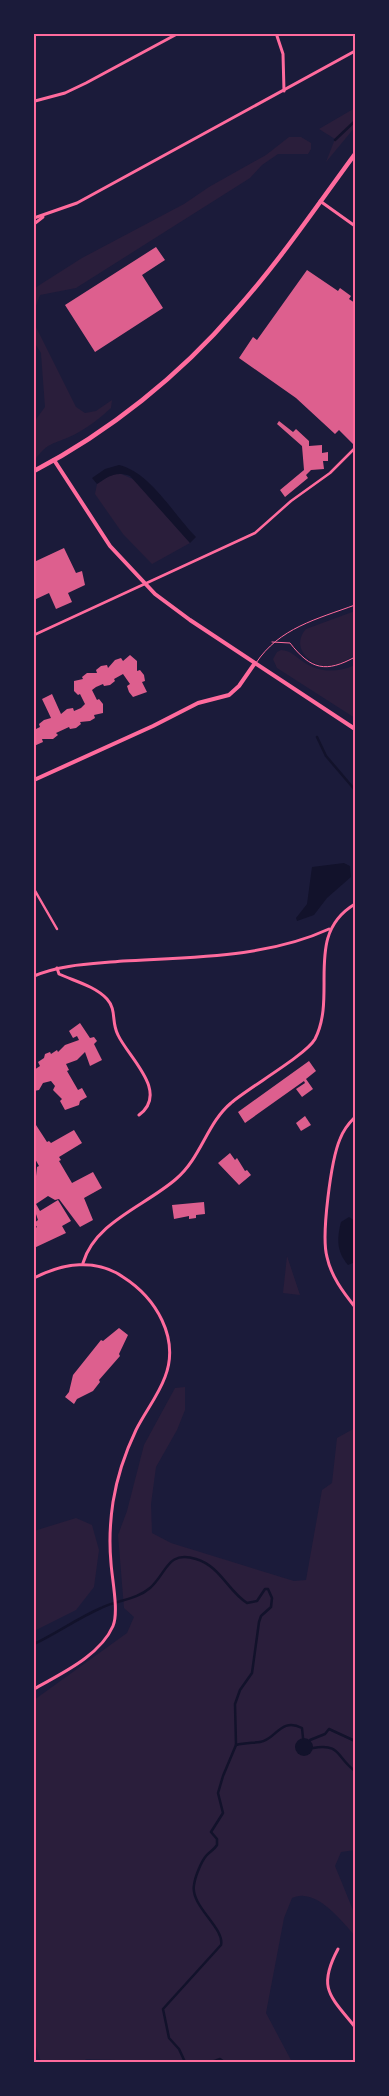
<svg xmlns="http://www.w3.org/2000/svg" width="389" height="2096" font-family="Karla,sans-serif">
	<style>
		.green { fill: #2a1e3b }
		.water { fill: #12122b }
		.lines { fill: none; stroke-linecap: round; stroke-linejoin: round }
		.stream { stroke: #12122b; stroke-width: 2.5 }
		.building { fill: #dd5f8e }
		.service { stroke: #ff6b9d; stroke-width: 1 }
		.pedestrian { stroke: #ff6b9d; stroke-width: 2.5 }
		.minor { stroke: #ff6b9d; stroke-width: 3 }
		.tertiary { stroke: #ff6b9d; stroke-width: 4 }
		.secondary { stroke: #ff6b9d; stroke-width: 4.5 }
		.neatline { fill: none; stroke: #ff6b9d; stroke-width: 2 }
	</style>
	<rect width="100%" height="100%" fill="#1b1b3a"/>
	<g class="green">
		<path d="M355,108V127L326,162L335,139L319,129Z"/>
		<path d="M289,137H301L311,143V149L308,154H278L262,165L250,178L76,288L40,295L34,311V289L38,286L82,258L184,204L209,187L266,155Z"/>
		<path d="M34,315V323L76,407L85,413L96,411L112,400L111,408C100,418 84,431 69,437C51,445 47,443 34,461V422L45,407L41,353L34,342Z"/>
		<path d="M119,473L135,480L190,543L152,564L123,534L95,494L97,484L109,476Z"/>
		<path d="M355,611V655C348,659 341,664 333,666C312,669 289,648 306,629Z"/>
		<path d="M281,650C291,651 294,655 302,661C319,673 336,673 355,665V718L277,668L273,659L277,652Z"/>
		<path d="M287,1256L300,1295L283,1293Z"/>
		<path d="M185,1387V1410L177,1430L156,1467L151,1504L152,1533L171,1543L294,1581L306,1580L322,1490L332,1483L337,1438L355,1428V1850L341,1852L335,1866L355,1915V1936C344,1923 323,1897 304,1896C300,1895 295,1897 292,1898L284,1918L266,2013L292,2062H121L116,2060L86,2059L83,2062H41L34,2040V1700L127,1633L134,1617L124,1608L118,1535L127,1511L144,1445L175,1388Z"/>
		<path d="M76,1518L92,1525L99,1550L94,1587L76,1610L34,1631V1531Z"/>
	</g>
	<g class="water">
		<path d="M119,465C150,472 174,515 196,537L190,543L130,476C116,471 109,476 97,484L92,478L105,469Z"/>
		<path d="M344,863L350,866L351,877L327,898L314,915L297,921L296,918L307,904L312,867Z"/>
		<path d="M349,1217L355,1221V1262L348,1265C336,1251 337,1238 341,1222Z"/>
		<circle cx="304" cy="1747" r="9"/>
	</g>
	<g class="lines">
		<g class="stream">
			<path d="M335,140L355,121"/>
			<path d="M317,737L326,756L355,790"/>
			<path d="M34,1644C57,1633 78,1618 101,1608C117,1600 136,1600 150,1588C167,1573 167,1550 196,1559C220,1566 228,1591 247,1603L257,1601L265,1589H268L272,1598L271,1607L261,1616L259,1622L252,1673L240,1690L235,1704L236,1745L223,1776L218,1793L223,1813L211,1832L217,1839V1845C214,1850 210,1851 206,1856C201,1862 195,1877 194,1885C190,1906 225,1928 221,1945L163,2009L169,2038L179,2049L185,2062"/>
			<path d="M310,1740L325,1734L329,1729L355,1741"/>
			<path d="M236,1745C244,1743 252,1743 260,1742C276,1740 280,1717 302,1728L303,1738"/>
			<path d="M313,1748C341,1743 336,1757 355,1771"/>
			<path d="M212,2062L220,2059L224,2062"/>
		</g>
	</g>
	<g class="building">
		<path d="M156,247L165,260L142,275L163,308L95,352L65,305Z"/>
		<path d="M307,270L338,291L340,288L351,296L349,299L355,303V443L353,444L339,430L335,434L296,398L239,358L253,337L257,340Z"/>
		<path d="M279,421L293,432L296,429L309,441V446L322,445V453L328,452V461H323L324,469L311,470L306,475L308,478L285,497L280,490L304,470L302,446L277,424Z"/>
		<path d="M64,548L76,573L82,571L85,585L68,593L72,602L56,609L49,593L34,600V562Z"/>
		<path d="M130,655L137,661V671L140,670L144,675L145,681L142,682L147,692L133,697L129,692L127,686L130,684L123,674L114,679L115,681L110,685L104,686L103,684L96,687L92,690L97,700L99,699L103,704V713L94,715L95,718L90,721L80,722L81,724L76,728L70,729L69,727L56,733L58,735L53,739H42L43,742L34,746V730L40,727L39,724L44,720L51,718L42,699L52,694L61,714L67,709L73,708L74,711L81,708L85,704L80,694L78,695L74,691V681L83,679L82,677L87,673H97L96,670L101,666L107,665L108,668L115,660L121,658L123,661Z"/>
		<path d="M80,1023L90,1038L94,1037L97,1041L94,1044L102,1060L90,1066L85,1052L77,1060L66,1064L69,1070L67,1071L78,1090L82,1088L87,1097L80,1101L79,1105L65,1110L60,1101L62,1099L53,1090L55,1086L51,1081L43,1083L39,1090L34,1091V1070L40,1066L38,1062L44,1058L45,1054L50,1052L51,1054L57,1050L58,1052L65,1045L79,1040L77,1036L73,1038L69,1031Z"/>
		<path d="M309,1061L316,1071L306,1079L313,1089L302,1097L296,1089L305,1083L304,1081L245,1123L238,1112Z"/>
		<path d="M305,1116L311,1125L301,1131L296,1123Z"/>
		<path d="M36,1125L47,1142L49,1141L51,1143L74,1130L82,1143L59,1157L61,1160L59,1161L72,1183L93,1172L102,1188L84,1198L93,1220L80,1227L59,1199L55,1200L48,1196L36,1204L40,1211L58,1200L71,1221L62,1226L66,1233L34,1248V1229L37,1227L34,1223L38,1220L34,1208V1178L36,1176L37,1167L39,1166L34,1157V1127Z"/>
		<path d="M230,1153L235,1160L237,1158L245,1171L247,1170L251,1175L239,1185L218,1163Z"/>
		<path d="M204,1202L205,1214L196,1215V1218L189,1219V1216L174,1219L172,1205Z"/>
		<path d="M119,1328L128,1335L119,1354L120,1356L99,1380L100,1382L93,1391L77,1399L74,1404L65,1397L69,1392L73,1375L101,1340L103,1341Z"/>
	</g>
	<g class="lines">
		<g class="service">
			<path d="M272,642L290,643C311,670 326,673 355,657"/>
			<path d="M256,663C279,628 317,619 355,605"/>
		</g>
		<g class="pedestrian">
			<path d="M34,635L255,533L291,501L330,473L355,448"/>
			<path d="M34,889L57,929"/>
		</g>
		<g class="minor">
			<path d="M277,36L283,54L284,91"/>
			<path d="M34,90V146"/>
			<path d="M35,101L65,93L86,83L177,34"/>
			<path d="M320,201L355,226"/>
			<path d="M34,218L77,203L355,51"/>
			<path d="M34,224L43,217"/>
			<path d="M57,968L59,974C74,981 95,986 107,999C117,1010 111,1022 118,1035C128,1057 170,1092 139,1115"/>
			<path d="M34,976C62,964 93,964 123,961C191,957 266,958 329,929"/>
			<path d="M355,1117C349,1123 343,1131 340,1139C331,1160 321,1236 327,1257C331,1276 343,1292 355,1307"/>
			<path d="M83,1263C95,1222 145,1206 176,1179C201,1158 207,1123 231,1103C248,1088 306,1055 315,1039C338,994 303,935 355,904"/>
			<path d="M34,1278C63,1263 96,1258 123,1277C156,1298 180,1338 165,1377C158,1396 145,1412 136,1430C125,1453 117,1477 113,1502C110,1522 109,1542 111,1563C112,1579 119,1612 113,1626C100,1656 60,1674 34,1689"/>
			<path d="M338,1949C317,1988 330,1996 355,2027"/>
		</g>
		<g class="tertiary">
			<path d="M54,460L110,546L155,594L190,620L355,729"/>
			<path d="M34,780L153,726L198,703L229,695L239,686L255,663"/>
		</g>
		<path class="secondary" d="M34,471C109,432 180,375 235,311C279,262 316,207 355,154"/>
	</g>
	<rect width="389" height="2096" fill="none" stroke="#1b1b3a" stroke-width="70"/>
	<rect x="35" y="35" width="319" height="2026" class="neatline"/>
</svg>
